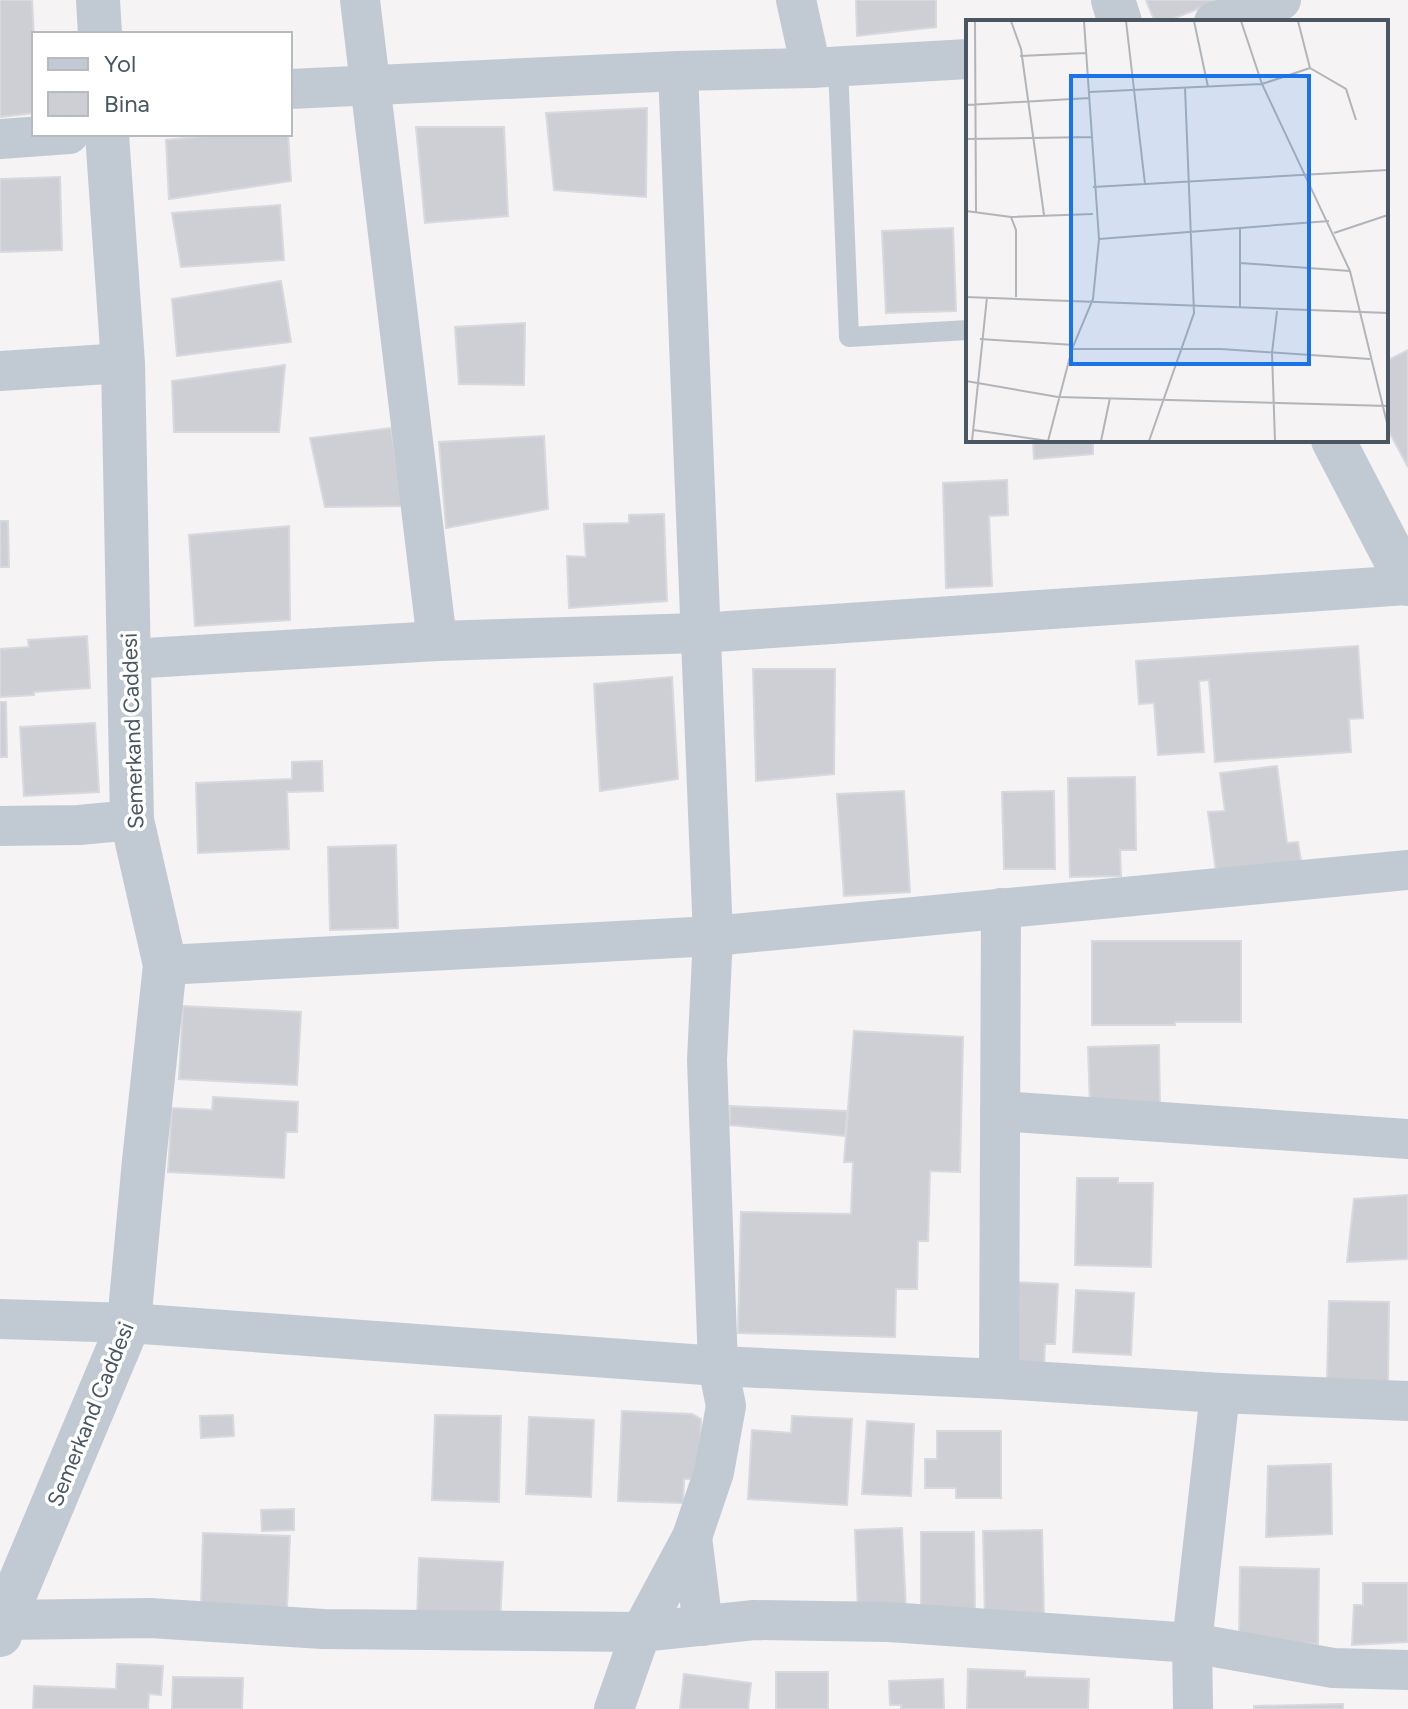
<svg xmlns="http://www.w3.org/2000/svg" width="1408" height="1709" font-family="Figtree,sans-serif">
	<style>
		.building { fill: #cdcfd5; stroke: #d7d9de; stroke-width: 2 }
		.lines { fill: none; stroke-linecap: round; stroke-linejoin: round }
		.service { stroke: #c1cad2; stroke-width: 20 }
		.minor { stroke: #c1cad2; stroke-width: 40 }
		.tertiary { stroke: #c1cad2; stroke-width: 44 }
		.labels { text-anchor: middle; stroke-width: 7; stroke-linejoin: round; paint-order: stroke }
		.street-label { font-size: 22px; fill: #4a5661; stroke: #fff }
		.inset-road { fill: none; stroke: #b1b4b9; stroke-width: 2 }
		.view { fill: #1a73e8; fill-opacity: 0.15; stroke: #1a73e8; stroke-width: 4 }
		.inset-edge { fill: none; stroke: #4a5661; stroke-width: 4 }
	</style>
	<rect width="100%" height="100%" fill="#f5f3f3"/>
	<g class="building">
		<path d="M0,0H32L34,39V113L0,117Z"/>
		<path d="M856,0H936V27L857,36Z"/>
		<path d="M1146,0H1220L1165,22H1155Z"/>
		<path d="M647,108L646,197L554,190L546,113Z"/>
		<path d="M416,127H504L508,216L425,223Z"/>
		<path d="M223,134H288L291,181L169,199L166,140Z"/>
		<path d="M60,177L62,250L0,252V179Z"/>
		<path d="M280,205L284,260L181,267L172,213Z"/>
		<path d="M953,228L956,311L886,313L882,231Z"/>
		<path d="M281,281L291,342L177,356L172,299Z"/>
		<path d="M525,323L524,385L459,384L455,327Z"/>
		<path d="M1408,350V467L1386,426V361Z"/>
		<path d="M285,365L279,432H174L172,381Z"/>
		<path d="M391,428L403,506L325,507L310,438Z"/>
		<path d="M544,436L548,509L446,528L439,442Z"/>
		<path d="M1033,440H1093V454L1034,459Z"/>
		<path d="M1007,480L1008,515L989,516L992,586L946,588L943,483Z"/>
		<path d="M664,514L667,601L569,608L567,556L586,557L584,524L629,523V515Z"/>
		<path d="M0,521H8L9,567H0Z"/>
		<path d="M289,526L290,620L195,626L189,535Z"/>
		<path d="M87,636L90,688L34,692V695L0,697V649L29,647L28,640Z"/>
		<path d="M1358,646L1363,718L1349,719L1351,752L1215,762L1209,680L1199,681L1204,752L1158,755L1154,703L1139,704L1136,661Z"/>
		<path d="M753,669H835L834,774L756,781Z"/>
		<path d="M672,677L678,779L600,791L594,684Z"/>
		<path d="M0,702H6L7,757H0Z"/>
		<path d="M95,723L99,792L24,796L20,727Z"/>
		<path d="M322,761L323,791L287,792L289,849L198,853L196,783L292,779V762Z"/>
		<path d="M1277,766L1287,843L1298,842L1302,868L1217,879L1208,812L1225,811L1220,773Z"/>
		<path d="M1135,777L1136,850H1120L1121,876L1070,877L1068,778Z"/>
		<path d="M904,791L910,892L844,896L837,794Z"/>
		<path d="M1054,791L1055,869H1004L1002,792Z"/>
		<path d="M396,845L398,928L330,930L328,847Z"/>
		<path d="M1092,941H1241V1022H1175V1025H1092Z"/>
		<path d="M183,1006L301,1012L297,1085L179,1079Z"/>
		<path d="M854,1031L963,1037L960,1172L930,1171L928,1241H918L917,1289H896L895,1337L738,1333L741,1212L851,1214L853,1162H844Z"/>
		<path d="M1159,1045L1160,1113L1090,1106L1088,1047Z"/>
		<path d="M213,1097L298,1102L297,1132H286L284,1178L168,1172L172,1108L212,1110Z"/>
		<path d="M730,1106L847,1111L845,1136L730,1125Z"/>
		<path d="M1077,1178H1118V1183H1153L1151,1267L1075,1265Z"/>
		<path d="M1408,1195V1259L1347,1262L1354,1199Z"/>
		<path d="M1013,1282L1058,1284L1055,1344H1045L1044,1367L1010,1363Z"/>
		<path d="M1076,1290L1134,1293L1131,1355L1073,1352Z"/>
		<path d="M1329,1301L1389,1302L1388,1382L1327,1381Z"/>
		<path d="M622,1411L692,1414L701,1419L699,1479H684L683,1503L618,1501Z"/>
		<path d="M233,1415L234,1436L201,1438L200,1416Z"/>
		<path d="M435,1415L501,1416L499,1502L432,1500Z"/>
		<path d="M792,1416L852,1419L847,1505L748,1499L752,1430L791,1433Z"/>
		<path d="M529,1417L594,1420L591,1497L526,1494Z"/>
		<path d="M867,1421L914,1424L911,1496L862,1494Z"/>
		<path d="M937,1431H1001V1498H956V1488H925V1459H937Z"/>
		<path d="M1331,1464L1332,1534L1266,1537L1268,1466Z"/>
		<path d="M294,1509V1530L262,1531L261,1510Z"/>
		<path d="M902,1528L906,1610L858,1612L855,1530Z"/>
		<path d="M1042,1530L1044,1618L985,1619L983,1531Z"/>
		<path d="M921,1532H974L975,1610H921Z"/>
		<path d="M203,1533L290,1536L287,1608L201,1606Z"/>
		<path d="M419,1558L503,1562L500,1622L417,1619Z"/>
		<path d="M1240,1567L1319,1569L1318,1644L1239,1642Z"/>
		<path d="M1363,1583H1408V1642L1352,1645L1354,1605H1363Z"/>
		<path d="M117,1664L163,1666L161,1695L149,1694L148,1709H33L34,1686L116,1689Z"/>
		<path d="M968,1669L1025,1671V1677L1089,1679L1088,1709H967Z"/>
		<rect x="776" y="1672" width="52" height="37"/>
		<path d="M684,1674L751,1683L748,1709H680Z"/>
		<path d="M173,1677L243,1678L242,1709H172Z"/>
		<path d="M943,1679L944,1709H901V1705H890L889,1681Z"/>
		<path d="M1343,1704V1709H1254V1706Z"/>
	</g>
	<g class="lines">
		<path class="service" d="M838,66L849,337L968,330"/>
		<g class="minor">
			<path d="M360,0L437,641"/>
			<path d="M796,0L811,68"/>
			<path d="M1214,22L1281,0"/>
			<path d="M290,89L678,71L811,68L968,59"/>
			<path d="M0,139L69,134"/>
			<path d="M0,371L123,363"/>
			<path d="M129,659L437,641L700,633L1408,585"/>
			<path d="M0,826L79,825L132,820"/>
			<path d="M165,965L713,936L1408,870"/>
			<path d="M1000,1111L1408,1139"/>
			<path d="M0,1319L129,1323L718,1366L999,1379L1220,1393L1408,1401"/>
			<path d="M999,1379L1001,908"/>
			<path d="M692,1537L703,1626"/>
			<path d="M4,1620L150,1618L323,1629L641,1632L754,1620L889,1622L1192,1643L1333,1668L1408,1670"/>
			<path d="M614,1709L641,1632L692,1537L714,1472L726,1406L718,1366L707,1060L713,936L678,71"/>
			<path d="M1193,1709L1192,1643L1220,1393"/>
		</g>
		<g class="tertiary">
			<path d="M98,0L100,34"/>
			<path d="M1113,0L1120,22"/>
			<path d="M1333,440L1408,584"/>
			<path d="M0,1635L4,1620L129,1323L144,1161L165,965L132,820L123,363L107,134"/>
		</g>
	</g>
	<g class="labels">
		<g class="street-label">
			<text transform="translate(132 731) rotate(-92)" y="8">Semerkand Caddesi</text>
			<text transform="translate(90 1414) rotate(-68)" y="8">Semerkand Caddesi</text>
		</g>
	</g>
	<g transform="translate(966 20)">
		<rect width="422" height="422" fill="#f5f3f3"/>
		<path class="inset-road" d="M9,1L10,193M45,1L55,29L78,195M160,1L179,164M228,1L242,67M275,1L296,64L384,251L422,407M54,36L120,33M344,48L380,69L390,100M123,72L296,64L344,48L332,1M0,85L123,78M0,119L126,117M127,167L422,150M0,191L45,197L127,194M45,197L50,210V277M368,213L422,195M133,219L363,201M0,243V191M274,243L384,251M0,277L422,293M274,288V209M14,319L108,325M106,329H255L404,339M0,361L92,377L422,386M7,410L82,421M6,421L21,277M82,421L106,329L127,279L133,219L118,1M135,421L144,378M183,421L228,293L219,68M309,421L306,333L311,291"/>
		<path class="view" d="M105,56H343V344H105Z"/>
		<rect width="422" height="422" class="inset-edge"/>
	</g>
	<rect x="32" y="32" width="260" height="104" fill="#ffffff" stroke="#b7bbc0" stroke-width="2"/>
	<rect x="48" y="58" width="40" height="12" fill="#c1cad2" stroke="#b7bbc0" stroke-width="2"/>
	<text x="104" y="72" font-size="24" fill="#4a5661">Yol</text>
	<rect x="48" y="92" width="40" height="24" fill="#cdcfd5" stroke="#b7bbc0" stroke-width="2"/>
	<text x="104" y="112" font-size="24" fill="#4a5661">Bina</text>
</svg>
